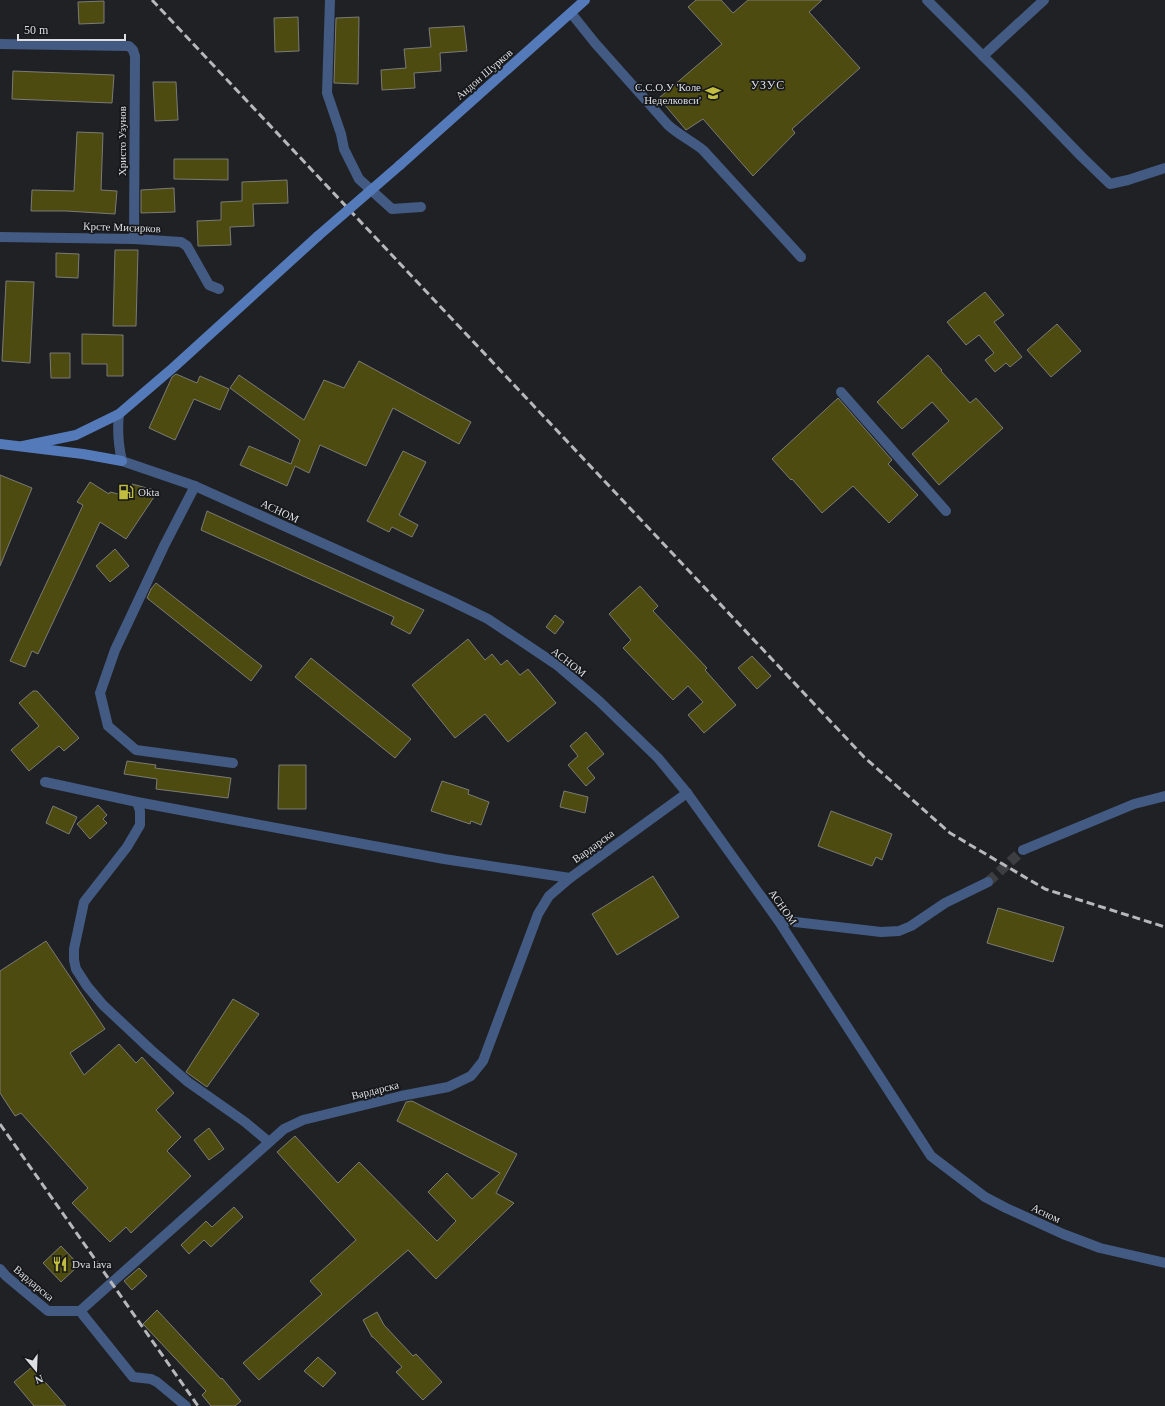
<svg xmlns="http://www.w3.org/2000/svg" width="1165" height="1406" font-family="Georgia,serif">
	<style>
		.building { fill: #4e4b10; stroke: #7b7b76 }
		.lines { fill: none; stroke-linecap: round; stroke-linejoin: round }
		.street-tunnel { stroke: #3c3e41; stroke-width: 10; stroke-dasharray: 10 5; stroke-linecap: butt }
		.street { stroke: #435a82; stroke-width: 10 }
		.secondary { stroke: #557ab9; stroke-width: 10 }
		.rail { stroke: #b6b8bb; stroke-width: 3; stroke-dasharray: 8 4; stroke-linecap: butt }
		.secondary-bridge { stroke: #557ab9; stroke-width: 10 }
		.labels { text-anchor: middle; stroke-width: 3.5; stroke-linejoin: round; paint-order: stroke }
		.street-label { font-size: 11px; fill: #dddfe1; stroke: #16181b }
		.poi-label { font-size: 11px; fill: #dddfe1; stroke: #16181b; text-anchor: start }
		.neighbourhood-label { font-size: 12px; letter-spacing: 1px; fill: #dddfe1; stroke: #16181b }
	</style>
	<rect width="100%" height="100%" fill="#1f2125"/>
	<g class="building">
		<path d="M696,0H721L733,13L748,0H822L809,12L860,68L792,129L795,133L753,176L703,119L686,130L659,98L722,44L688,7Z"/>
		<path d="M104,1V23L79,24L78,2Z"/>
		<path d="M298,17L299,51L275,52L274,18Z"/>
		<path d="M359,17L358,84L334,83L336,18Z"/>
		<path d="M464,26L467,51L440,53L441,71L414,73L415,88L382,90L381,70L406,68L404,49L431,47L429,28Z"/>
		<path d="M13,71L114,75L112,103L12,99Z"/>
		<path d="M153,82H176L178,120L155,121Z"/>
		<path d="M77,132L103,133L101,190L117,191L115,214L66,211H31L32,190L74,191Z"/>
		<path d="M174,159H228V180L174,179Z"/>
		<path d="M287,180L288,203L253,204L254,226L230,227L231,245L198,246L197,221L221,220V202L242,201V182Z"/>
		<path d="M174,188L175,212L141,213V190Z"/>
		<path d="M115,250H138L136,326H113Z"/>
		<path d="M56,253L79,254L78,278L56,277Z"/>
		<path d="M6,281L34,282L30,363L2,361Z"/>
		<path d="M985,292L1004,315L994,322L1022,357L1010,367L1006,363L995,372L985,360L994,353L979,335L966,345L947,322Z"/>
		<path d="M1057,324L1081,351L1051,377L1027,350Z"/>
		<path d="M82,334L123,335V376H107V364H82Z"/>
		<path d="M50,353H70V378H51Z"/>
		<path d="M928,355L942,370L941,371L970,403L976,398L1003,428L939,485L912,454L949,421L932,402L902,429L877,402Z"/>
		<path d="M359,361L471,422L459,444L393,408L366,466L320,445L309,473L295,466L287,486L240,465L249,446L291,464L300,440L230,388L239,375L304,420L324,380L344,388Z"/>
		<path d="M176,374L197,383L200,376L229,389L220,410L194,399L175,440L149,428L172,377Z"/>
		<path d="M838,398L892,460L888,464L918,495L889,523L853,486L822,513L792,479L791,480L772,459Z"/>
		<path d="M403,451L426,462L399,515L418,525L412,537L392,527L389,532L367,521Z"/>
		<path d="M0,475L32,488L0,566Z"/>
		<path d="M90,482L109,494L110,492L123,495L132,484L158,491L126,539L100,522L38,654L32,651L25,667L10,661L83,505L77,502Z"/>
		<path d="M207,511L424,610L410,634L391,624L394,617L201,530Z"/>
		<path d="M115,549L129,566L110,582L96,566Z"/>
		<path d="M156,583L262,666L251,681L147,598L151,589Z"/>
		<path d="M640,586L658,606L653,611L707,668L705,670L736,705L704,733L688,715L703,702L688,686L673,700L623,648L631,640L609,614Z"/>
		<path d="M555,615L564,622L555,634L546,627Z"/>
		<path d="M468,639L485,660L492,654L501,665L507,660L520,675L528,669L556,703L508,742L485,714L455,738L412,685Z"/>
		<path d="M752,656L771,676L757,689L738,668Z"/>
		<path d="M311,658L411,739L395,758L295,677Z"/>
		<path d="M33,691H37L79,738L64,751L59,746L29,771L11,750L39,726L19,703Z"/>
		<path d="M586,732L604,754L587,768L595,778L586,786L568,765L578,756L570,746Z"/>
		<path d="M127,761L156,765L155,768L231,778L228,798L156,789L157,779L124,774Z"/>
		<path d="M279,765H306V809H278Z"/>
		<path d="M442,781L469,790L468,794L489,802L481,825L471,821L470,824L431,811Z"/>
		<path d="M564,791L588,797L585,813L560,807Z"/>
		<path d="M98,805L107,815L103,819L107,823L90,839L77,824Z"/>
		<path d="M53,806L77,817L69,834L46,823Z"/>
		<path d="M831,811L892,834L882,860L876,857L872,866L818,846Z"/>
		<path d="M653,876L679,917L617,955L592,914Z"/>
		<path d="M998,908L1064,927L1053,962L987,943Z"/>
		<path d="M46,941L105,1029L70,1053L84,1075L119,1044L136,1063L142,1057L174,1093L156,1110L181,1137L167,1151L191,1176L131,1233L126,1227L110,1242L72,1203L88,1188L21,1113L15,1116L0,1093V971Z"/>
		<path d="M233,999L259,1014L207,1087L186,1072Z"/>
		<path d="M412,1101L517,1154L496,1193L514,1203L436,1279L408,1250L259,1380L243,1363L322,1294L310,1281L356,1240L277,1152L295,1136L338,1183L359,1162L437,1241L456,1221L428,1192L447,1173L472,1199L500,1173L397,1121L406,1102Z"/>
		<path d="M209,1128L224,1149L209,1160L194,1140Z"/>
		<path d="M234,1207L243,1217L211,1247L204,1240L189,1254L181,1245L206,1221L212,1227Z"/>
		<path d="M61,1246L79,1265L61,1282L43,1263Z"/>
		<path d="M139,1268L147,1276L132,1290L124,1281Z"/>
		<path d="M157,1310L221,1379L222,1378L241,1401L235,1406H211L202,1395L206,1391L143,1324Z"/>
		<path d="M377,1312L384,1325L413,1356L416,1354L442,1382L423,1400L396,1372L402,1367L373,1337H372L363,1320Z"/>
		<path d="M318,1357L336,1373L323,1387L304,1371Z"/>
		<path d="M32,1367L66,1406H34L14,1382Z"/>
	</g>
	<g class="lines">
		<path class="street-tunnel" d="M988,882L1023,850"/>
		<g class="street">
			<path d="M330,0L327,93L341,134L344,149L359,179L392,209L421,207"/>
			<path d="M927,0L1023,96L1082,157L1110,184L1128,180L1165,168"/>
			<path d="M571,13L595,43L668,125C679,135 692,141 703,150L801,257"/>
			<path d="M0,44L129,46L133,50L135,56L134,239"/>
			<path d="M983,56L1044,0"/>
			<path d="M0,237L134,239L181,242L187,246L209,285L219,289"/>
			<path d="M841,392L946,511"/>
			<path d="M119,414C117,432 118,444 122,461L195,486L449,600L488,619L557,665L599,701L658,758L687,793L778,920L931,1156L985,1197L1006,1208L1063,1234L1100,1248L1165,1263"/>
			<path d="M195,486L164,546L115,650L100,693L108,726L136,750L233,763"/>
			<path d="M45,782L137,802L140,811V825L127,847L84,902L74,949V960L76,969L87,986L103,1005L151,1050L188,1082L245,1122L269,1142"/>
			<path d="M137,802L444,859L570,878"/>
			<path d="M1023,850L1134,804L1165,796"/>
			<path d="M778,920L881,932L899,931L911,926L945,903L988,882"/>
			<path d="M0,1269L6,1276L48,1311H80L284,1129L303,1120L401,1096L448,1087L471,1076L483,1061L538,914L549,896L570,878L687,793"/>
			<path d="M80,1311L133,1377L151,1379L157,1382L186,1406"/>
		</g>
		<g class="secondary">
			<path d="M400,165L585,0"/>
			<path d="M0,444L83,454L122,461"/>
			<path d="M23,446L76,435L119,414L174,367L318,236"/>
		</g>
		<g class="rail">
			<path d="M152,0L864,757L950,833L1045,889L1165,927"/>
			<path d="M0,1124L198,1406"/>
		</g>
		<path class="secondary-bridge" d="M318,236L400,165"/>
	</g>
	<defs>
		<symbol id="university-bare" viewBox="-9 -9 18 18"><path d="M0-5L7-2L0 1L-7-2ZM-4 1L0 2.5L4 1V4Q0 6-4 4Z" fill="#c2bd3f" stroke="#16181b" stroke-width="2.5" paint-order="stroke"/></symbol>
		<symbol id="fuel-bare" viewBox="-9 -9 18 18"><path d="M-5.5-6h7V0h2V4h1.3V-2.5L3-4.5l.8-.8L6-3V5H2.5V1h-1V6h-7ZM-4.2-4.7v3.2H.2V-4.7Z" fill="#c2bd3f" stroke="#16181b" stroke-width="2.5" paint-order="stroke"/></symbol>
		<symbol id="restaurant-bare" viewBox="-9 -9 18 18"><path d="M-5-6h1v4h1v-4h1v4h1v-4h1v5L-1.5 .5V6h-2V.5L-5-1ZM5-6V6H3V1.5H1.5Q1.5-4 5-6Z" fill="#c2bd3f" stroke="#16181b" stroke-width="2.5" paint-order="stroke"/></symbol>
	</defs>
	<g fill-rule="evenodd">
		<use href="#university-bare" x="702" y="82" width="22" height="22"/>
		<use href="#fuel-bare" x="115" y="481" width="22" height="22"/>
		<use href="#restaurant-bare" x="49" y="1253" width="22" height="22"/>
	</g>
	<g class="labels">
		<g class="street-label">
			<text transform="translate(484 74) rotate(-41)" y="4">Андон Шурков</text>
			<text transform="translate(122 141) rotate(-90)" y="4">Христо Узунов</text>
			<text transform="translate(122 227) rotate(2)" y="4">Крсте Мисирков</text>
			<text transform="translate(280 511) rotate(25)" y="4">АСНОМ</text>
			<text transform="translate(569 662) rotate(38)" y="4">АСНОМ</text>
			<text transform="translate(593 846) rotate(-36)" y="4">Вардарска</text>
			<text transform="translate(783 907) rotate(55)" y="4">АСНОМ</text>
			<text transform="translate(375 1090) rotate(-14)" y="4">Вардарска</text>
			<text transform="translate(1046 1213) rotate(25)" y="4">Асном</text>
			<text transform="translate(34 1283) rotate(40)" y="4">Вардарска</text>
		</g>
		<g class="poi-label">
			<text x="701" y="91" text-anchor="end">С.С.О.У 'Коле<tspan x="701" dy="13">Неделковси'</tspan></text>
			<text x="138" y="496">Okta</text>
			<text x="72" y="1268">Dva lava</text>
		</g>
		<g class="neighbourhood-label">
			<text x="768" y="89">УЗУС</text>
		</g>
	</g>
	<g transform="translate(36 1370) rotate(161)" stroke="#16181b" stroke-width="3" paint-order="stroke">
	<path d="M0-3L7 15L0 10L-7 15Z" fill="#dddfe1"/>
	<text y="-6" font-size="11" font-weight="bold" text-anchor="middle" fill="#dddfe1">N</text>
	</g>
	<path d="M18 34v6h107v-6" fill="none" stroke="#dddfe1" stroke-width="2"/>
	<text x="24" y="34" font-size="12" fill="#dddfe1" stroke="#16181b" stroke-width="3" paint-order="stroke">50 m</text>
</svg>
